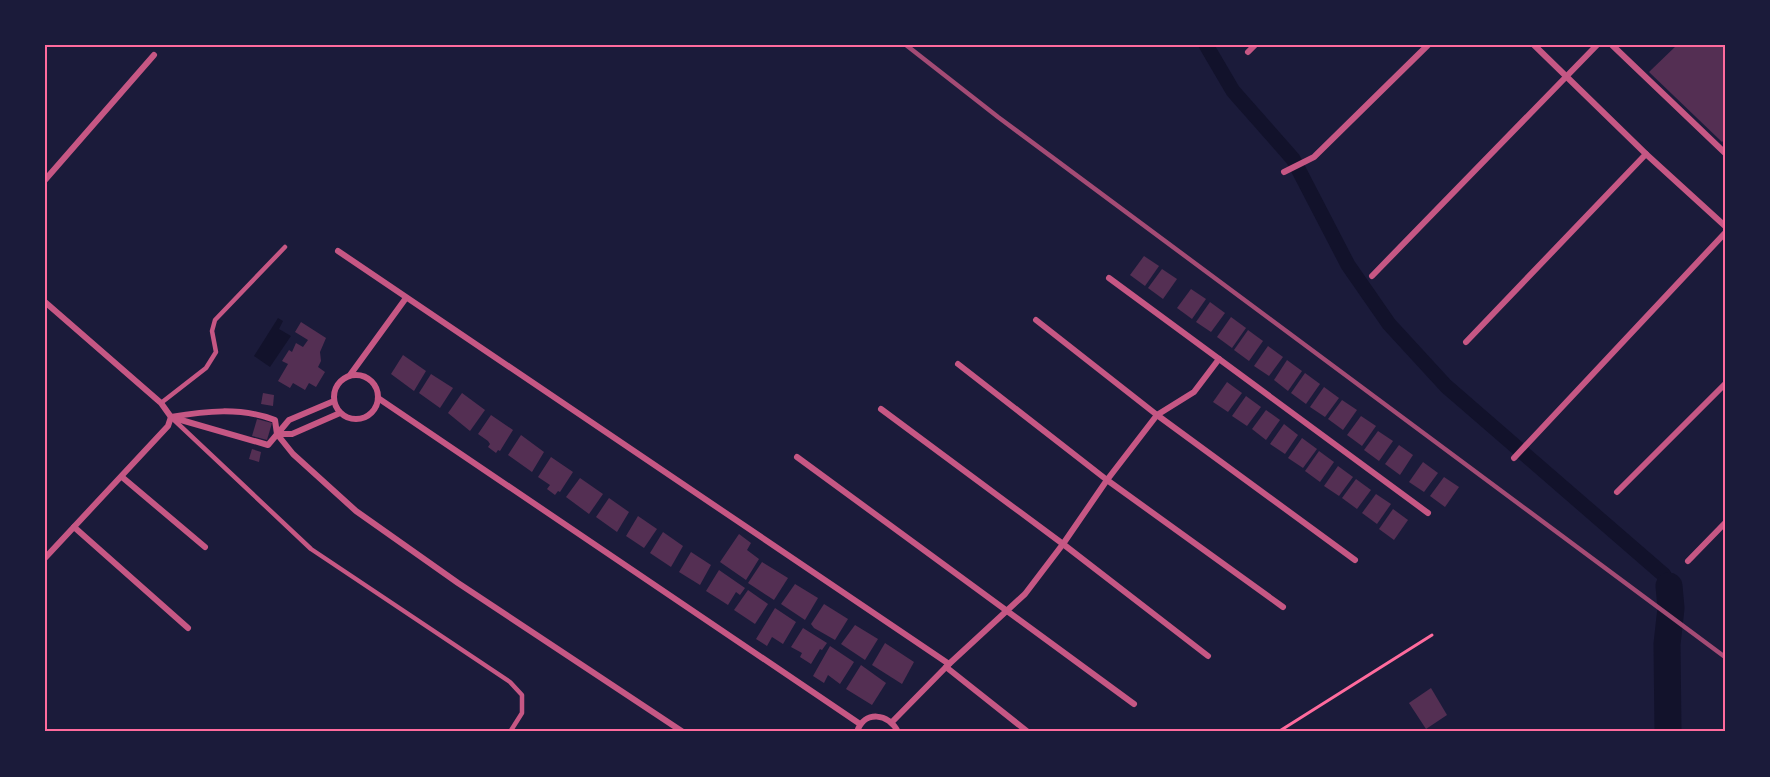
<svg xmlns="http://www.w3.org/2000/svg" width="1770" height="777" font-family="Commissioner,sans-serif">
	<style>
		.water { fill: #12122b }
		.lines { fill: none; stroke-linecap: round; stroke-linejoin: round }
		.canal { stroke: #12122b; stroke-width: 15 }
		.river { stroke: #12122b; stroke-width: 27 }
		.building { fill: #542f53 }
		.path { stroke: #ff6b9d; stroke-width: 3 }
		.service { stroke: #c65784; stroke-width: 4.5 }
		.minor { stroke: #c65784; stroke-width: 6 }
		.rail { stroke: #a44b75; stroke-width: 4.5 }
		.neatline { fill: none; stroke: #ff6b9d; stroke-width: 2 }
	</style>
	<rect width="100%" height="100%" fill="#1b1b3a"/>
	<path class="water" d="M278,318L283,321L279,329L291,336L270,367L254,356Z"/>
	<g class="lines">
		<path class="canal" d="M1206,45L1233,91L1293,159L1348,265L1389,324L1446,386L1664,575L1669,586"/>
		<path class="river" d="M1668,732L1667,644L1671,608L1669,586"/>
	</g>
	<g class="building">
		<path d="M1677,45H1725V139L1722,142L1649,72Z"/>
		<path d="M1144,256L1159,266L1145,286L1130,275Z"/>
		<path d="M1162,269L1177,279L1163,299L1148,288Z"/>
		<path d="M1191,289L1206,299L1192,319L1177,308Z"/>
		<path d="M1210,302L1225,313L1211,332L1196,322Z"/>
		<path d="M1231,317L1246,328L1232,348L1217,337Z"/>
		<path d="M301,322L326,338L320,352L321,361L318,367L325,372L316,387L309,383L305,390L293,383L290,388L278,381L288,364L282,361L289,350L292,352L296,343L303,347L308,340L295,332Z"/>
		<path d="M1248,330L1263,341L1249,361L1234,350Z"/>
		<path d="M1268,346L1283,357L1269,376L1254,366Z"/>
		<path d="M403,355L426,371L414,391L391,374Z"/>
		<path d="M1287,360L1302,371L1288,391L1274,380Z"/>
		<path d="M1305,373L1320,384L1306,404L1291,393Z"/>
		<path d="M431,374L453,388L440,408L419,393Z"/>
		<path d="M1227,382L1242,393L1228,412L1213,402Z"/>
		<path d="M1324,387L1339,398L1325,417L1310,407Z"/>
		<path d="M263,393L274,395L273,406L261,404Z"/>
		<path d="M462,393L485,410L470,431L448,413Z"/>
		<path d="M1246,396L1261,407L1247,426L1232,416Z"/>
		<path d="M1342,400L1357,410L1343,430L1328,419Z"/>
		<path d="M1266,410L1280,420L1266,440L1252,429Z"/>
		<path d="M491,415L513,430L500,451L498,450L496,453L488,447L490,444L488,441L478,434Z"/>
		<path d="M1361,416L1376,426L1362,446L1347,435Z"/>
		<path d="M257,419L272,423L267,440L252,436Z"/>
		<path d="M1284,424L1298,435L1285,454L1270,444Z"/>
		<path d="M1378,431L1393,441L1379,461L1364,450Z"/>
		<path d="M521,435L544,452L532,472L508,455Z"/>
		<path d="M1302,438L1317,449L1303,468L1288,458Z"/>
		<path d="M1399,445L1413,455L1400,475L1385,464Z"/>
		<path d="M252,449L261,452L259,462L249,459Z"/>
		<path d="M1319,451L1334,462L1320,482L1305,471Z"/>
		<path d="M551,457L573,472L560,492L558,491L555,495L547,489L550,485L538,477Z"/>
		<path d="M1423,462L1438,473L1424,492L1409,482Z"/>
		<path d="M1338,466L1353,477L1339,496L1324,486Z"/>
		<path d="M1444,477L1459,487L1445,507L1430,496Z"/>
		<path d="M580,478L603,494L589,514L566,497Z"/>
		<path d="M1356,479L1371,490L1357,509L1342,498Z"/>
		<path d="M1376,494L1391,504L1377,524L1362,513Z"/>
		<path d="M609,498L629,512L617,532L596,517Z"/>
		<path d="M1393,509L1408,520L1394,540L1379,529Z"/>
		<path d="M638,516L657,529L644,548L626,536Z"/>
		<path d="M663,532L683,546L671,567L650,553Z"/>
		<path d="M739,534L751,543L747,550L759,559L746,580L720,562Z"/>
		<path d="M691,552L711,565L700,585L679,572Z"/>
		<path d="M762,562L788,578L774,600L748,583Z"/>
		<path d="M719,570L745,588L740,595L736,592L728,605L706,591Z"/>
		<path d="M795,584L818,598L805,620L781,604Z"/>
		<path d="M748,590L768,604L755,624L734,610Z"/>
		<path d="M824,604L848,619L835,640L814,628L811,624Z"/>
		<path d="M775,608L796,622L783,644L772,637L767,646L756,639Z"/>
		<path d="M855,625L878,639L865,660L841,644Z"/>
		<path d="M803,628L827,643L822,650L820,649L811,664L800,657L802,653L791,647Z"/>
		<path d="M885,643L914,662L902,684L872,665Z"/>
		<path d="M830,646L854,662L840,684L828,675L824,683L813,676Z"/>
		<path d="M861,665L886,683L872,705L846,689Z"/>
		<path d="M1431,688L1447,715L1426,729L1409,703Z"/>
	</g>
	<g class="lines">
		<path class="path" d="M1278,732L1432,635"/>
		<g class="service">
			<path d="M161,403L206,368L216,352L212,331L215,320L285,247"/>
			<path d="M173,419L311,549L510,682L522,695V713L510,732"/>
		</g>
		<g class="minor">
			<path d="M1534,45L1646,154L1725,226"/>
			<path d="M1612,45L1725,153"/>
			<path d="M1248,52L1255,45"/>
			<path d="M1284,172L1314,157L1428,45"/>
			<path d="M45,180L154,55"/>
			<path d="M338,251L949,664"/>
			<path d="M1372,276L1597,45"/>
			<path d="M1109,278L1428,513"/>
			<path d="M45,302L161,403L171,417"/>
			<path d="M1036,320L1157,415L1355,560"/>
			<path d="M1466,342L1646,154"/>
			<path d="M958,364L1107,480L1283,607"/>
			<circle cx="356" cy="397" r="22"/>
			<path d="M350,375L406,298"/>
			<path d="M378,398L860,724"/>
			<path d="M881,409L1063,544L1208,656"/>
			<path d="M171,417C205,411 241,407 275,420L277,434L293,454L356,511L458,583L683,732"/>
			<path d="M174,418L268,445L289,420L334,401"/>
			<path d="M277,434H292L340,413"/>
			<path d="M797,457L1134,704"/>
			<path d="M1514,458L1725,233"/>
			<path d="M122,477L205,547"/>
			<path d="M1617,492L1725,384"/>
			<path d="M74,527L188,628"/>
			<path d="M45,558L168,426L171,417"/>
			<path d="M1688,561L1725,523"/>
			<path d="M946,667L1028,732"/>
			<path d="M892,722L949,664L1025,594L1063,544L1107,480L1157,415L1194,392L1219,359"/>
			<path d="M857,732C864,710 889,713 898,732"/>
		</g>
		<path class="rail" d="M906,45L998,117L1725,657"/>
	</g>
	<rect width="1770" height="777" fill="none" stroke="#1b1b3a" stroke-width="93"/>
	<rect x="46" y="46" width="1678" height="684" class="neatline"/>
</svg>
